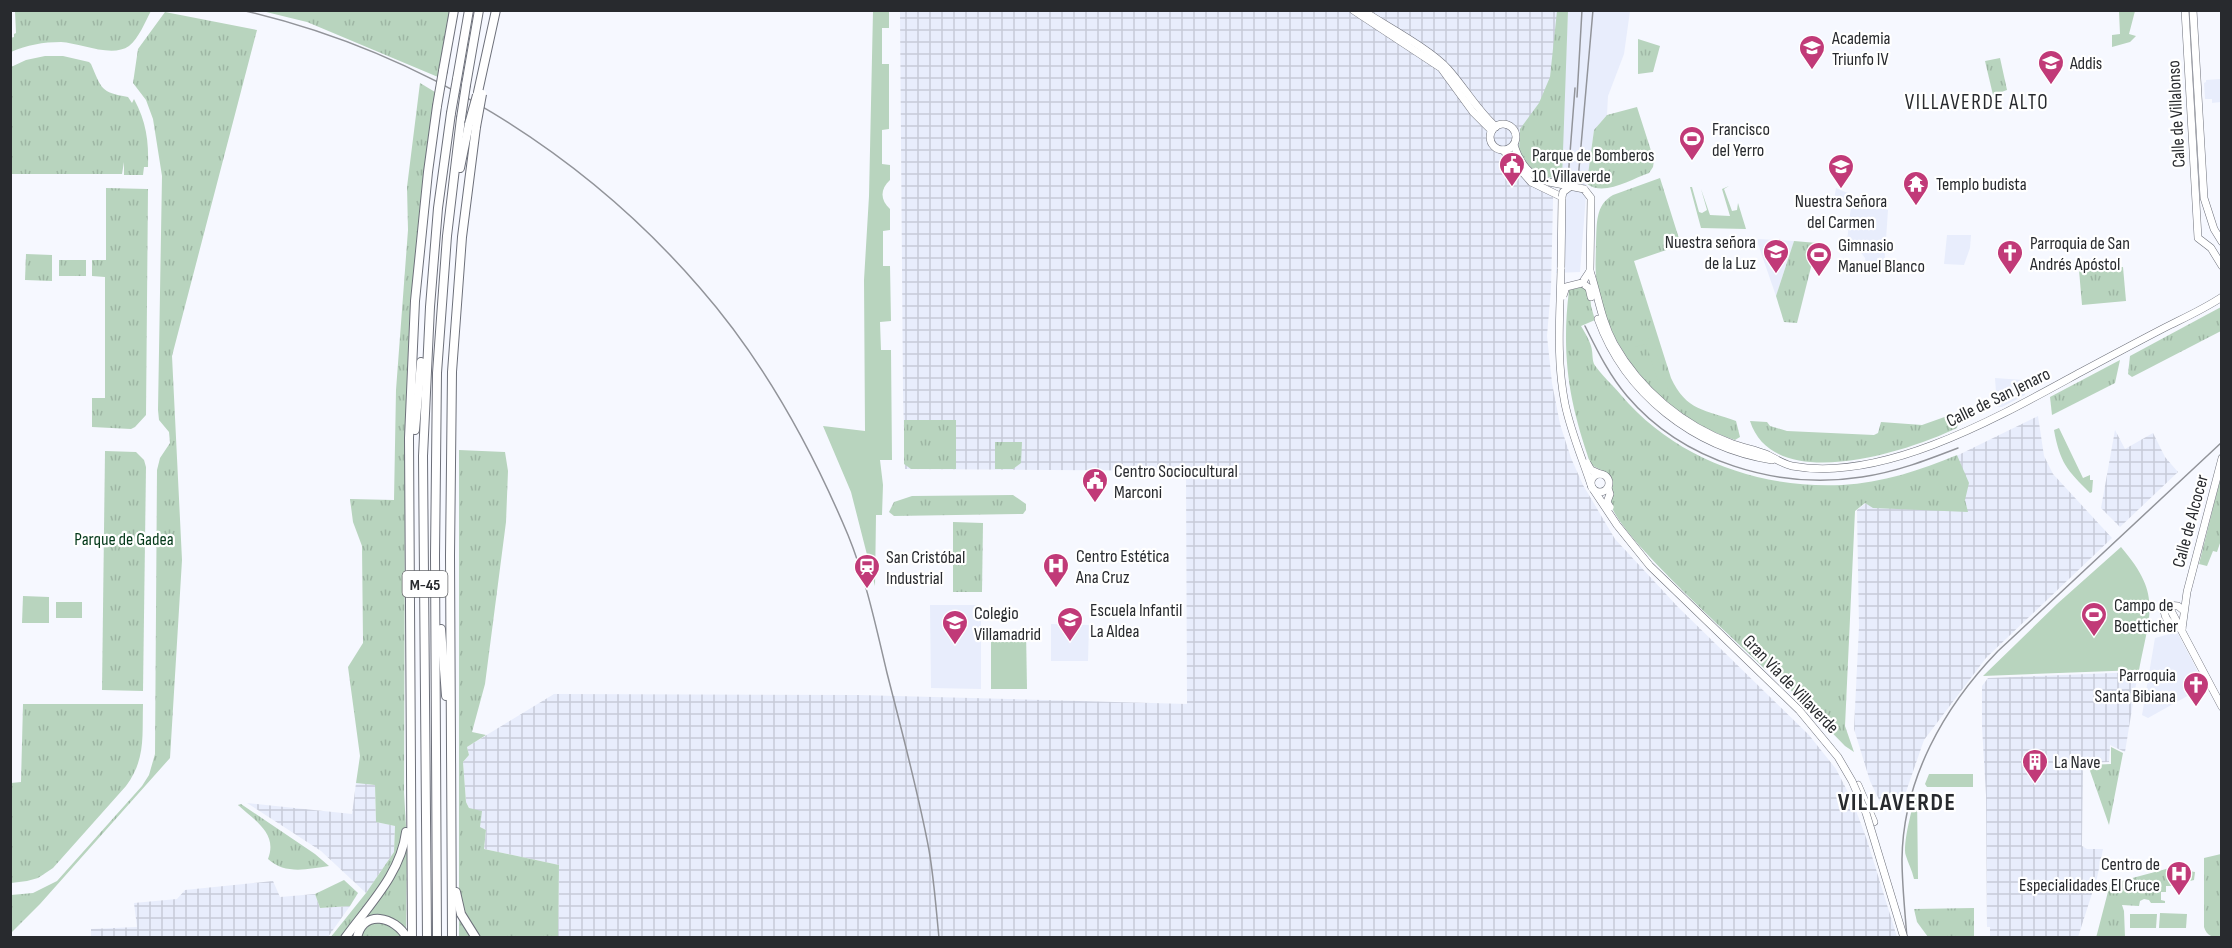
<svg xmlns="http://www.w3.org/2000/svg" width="2232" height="948" font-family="'Sofia Sans Condensed',sans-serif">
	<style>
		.built { fill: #e8edfc }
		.industrial { fill: url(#industrial-grid) }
		.grass { fill: url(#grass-tufts) }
		.garden { fill: #b8d4be }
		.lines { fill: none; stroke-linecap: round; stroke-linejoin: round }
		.secondary-casing { stroke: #6d707a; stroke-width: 8 }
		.highway-casing { stroke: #6d707a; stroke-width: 10 }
		.secondary { stroke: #fff; stroke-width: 7 }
		.highway { stroke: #fff; stroke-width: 8 }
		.rail { stroke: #92949a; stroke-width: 1.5 }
		.secondary-bridge-casing { stroke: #6d707a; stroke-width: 8; stroke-linecap: butt }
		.highway-bridge-casing { stroke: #6d707a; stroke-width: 10; stroke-linecap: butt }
		.secondary-bridge { stroke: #fff; stroke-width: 7 }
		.highway-bridge { stroke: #fff; stroke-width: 8 }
		.labels { text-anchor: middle; stroke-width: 4.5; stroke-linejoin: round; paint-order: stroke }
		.shield { fill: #fff; stroke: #686a6d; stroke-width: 1.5 }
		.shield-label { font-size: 16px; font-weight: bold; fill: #282a2e }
		.poi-label { font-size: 18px; fill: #282a2e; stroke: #fff; text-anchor: start }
		.street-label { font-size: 18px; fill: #282a2e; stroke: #fff }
		.park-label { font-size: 18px; fill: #04391a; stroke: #fff }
		.quarter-label { font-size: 21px; letter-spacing: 1.5px; fill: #282a2e; stroke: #fff }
		.district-label { font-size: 24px; font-weight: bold; letter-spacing: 1.5px; fill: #282a2e; stroke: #fff }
	</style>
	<defs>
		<pattern id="industrial-grid" width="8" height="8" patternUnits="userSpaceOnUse" patternTransform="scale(1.5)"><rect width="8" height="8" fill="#e8edfc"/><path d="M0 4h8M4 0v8" fill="none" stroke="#c7cbd8"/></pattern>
		<pattern id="grass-tufts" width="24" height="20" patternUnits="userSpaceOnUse" patternTransform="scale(1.5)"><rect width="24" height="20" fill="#b8d4be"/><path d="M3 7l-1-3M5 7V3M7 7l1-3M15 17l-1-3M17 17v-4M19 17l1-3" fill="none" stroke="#9eb6a4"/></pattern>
	</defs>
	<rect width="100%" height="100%" fill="#f6f8ff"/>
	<g class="built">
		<path d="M1568,11H1630L1624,54L1608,96L1607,115L1594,130L1587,182L1580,272L1556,273Z"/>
		<path d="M2221,79V102L2212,103V99H2205L2204,83L2206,82V80Z"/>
		<path d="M1836,188L1888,210L1884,269L1866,267L1865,258L1860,251L1847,241L1851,206L1834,200Z"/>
		<path d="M1947,235H1971L1970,248L1964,265L1944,264Z"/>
		<path d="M1758,239L1794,241L1776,296L1758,244Z"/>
		<path d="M1995,378L2023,380L2025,395L2002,407H1997Z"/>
		<path d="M930,605H981V689L931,688Z"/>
		<path d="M1051,624L1089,625L1088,661H1051Z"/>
		<path d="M2177,632L2208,691L2191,694L2148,718L2142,715L2155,638Z"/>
	</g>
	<g class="industrial">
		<path d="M900,11H1561L1555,114L1551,288L1547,336L1552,383L1560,424L1571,458L1583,485L1615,539L1678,607L1809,735L1836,769L1852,800L1867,840L1897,937H558L559,865L484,849L486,830L480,828L466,802L463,762L469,755L467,747L554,694L859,695L1187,704L1186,471L905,469L903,394Z"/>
		<path d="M2038,416L2044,456L2053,474L2112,538L1986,658L1924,740L1900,809L1883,808L1870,781L1854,729L1859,626L1857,510L1900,477L1942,463Z"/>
		<path d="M2115,430L2125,449L2153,433L2165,457L2178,472L2120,527L2101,508Z"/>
		<path d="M2138,672L2125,752L2110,745L2109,762L2083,763L2082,846L2087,849H2103L2097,878L2078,937H1990V927H1987L1986,795L1982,727V686L1988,678Z"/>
		<path d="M356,783L375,785L376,822L395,826L394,852L366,893L321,851L247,803L352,814Z"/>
		<path d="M273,881L280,897L315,894L320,908L350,906L328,937L91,938V929L137,927L134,903L177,899L185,890Z"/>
	</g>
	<g class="grass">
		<path d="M15,11V10L151,11C145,22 139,38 129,46C112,58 80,43 61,42C43,42 27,45 11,52V38L14,37V34L16,33Z"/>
		<path d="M262,11H452L438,77L307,22Z"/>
		<path d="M1557,11H1568L1562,179L1547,177L1535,171L1526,163L1519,149L1520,129L1539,103L1550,77Z"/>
		<path d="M165,12L257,30L172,356L182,560L170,758L40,904L11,933V895L33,893L57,881L142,786L149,775L155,754L157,470L160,458L170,443L169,432L159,420L158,410L162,176L153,119L146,100L133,83L138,49Z"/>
		<path d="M1638,39L1660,46L1653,72L1638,74Z"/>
		<path d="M45,56H63L89,62L91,64C102,89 100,92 128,97L132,103L134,99C146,121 149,141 148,167H144L143,175H124V162L122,174H11V67L26,60Z"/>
		<path d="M2000,58L2007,90L1993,95L1985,61Z"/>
		<path d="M420,83L435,92L410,315L405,483L404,793L407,844L406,937L330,938L366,893L394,852L395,826L376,822L375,785L356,783L360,756L348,667L363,643L362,546L353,522L350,499L394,500L396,390L408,230L407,187Z"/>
		<path d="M1637,107L1654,160L1653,167L1649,173C1631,179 1604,197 1587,184V182L1594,130L1607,115Z"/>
		<path d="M1660,178L1681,245L1634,261L1671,378C1686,411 1706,410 1736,421L1740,437L1735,440C1665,417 1604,350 1596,276C1595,265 1596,254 1596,243C1597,224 1595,205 1613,195Z"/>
		<path d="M106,188L148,189L146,415L135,427L131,429L92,427V398H105V277L92,276V260H106Z"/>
		<path d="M1794,241L1817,243L1797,323L1784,322L1776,296Z"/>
		<path d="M26,254L52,255V281L25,280Z"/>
		<rect x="59" y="260" width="27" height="16"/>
		<path d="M2123,267L2126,301L2082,305L2079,270Z"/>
		<path d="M1582,287L1590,293L1591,306L1595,320L1581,326C1584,331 1589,339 1591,346C1593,352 1592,359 1594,364C1601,375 1613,385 1621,395C1675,459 1760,489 1842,485C1882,483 1921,470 1957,455L1969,483L1965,500L1968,512L1873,508L1865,503L1855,511L1845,726L1854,752L1845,746L1768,667L1766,670C1738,642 1613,532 1610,501C1609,496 1612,489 1613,483L1605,472L1591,465C1569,403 1561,356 1569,290Z"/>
		<path d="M2221,307V331L2132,377L2128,374L2130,356Z"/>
		<path d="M2120,360L2115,383L2052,415L2050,397Z"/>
		<path d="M1953,414L1958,424L1957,428C1909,451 1774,496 1750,421L1767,422L1770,426L1787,431L1874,435L1878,433L1881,422L1922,425Z"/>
		<path d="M904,420H956V469H911L904,464Z"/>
		<path d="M995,442H1022L1021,463L1013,469H995Z"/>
		<path d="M459,450L505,452L508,471L506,522L485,684L472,732L486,735L467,747L469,755L463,762L466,802L469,808L482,811L480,827L486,830L484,849L559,865L558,937H459Z"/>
		<path d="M105,451L136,452L144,460L146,467L143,691L102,690Z"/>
		<path d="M2221,476V540L2217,552L2213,551L2207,566L2199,564Z"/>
		<path d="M1013,495L1026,504V510L1023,514L894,516L889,512L894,502L912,496Z"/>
		<path d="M953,522L983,523L982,592H953Z"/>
		<path d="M23,704H143C142,736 146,759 126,786L53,868L38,878L27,881L11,883V783L21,782Z"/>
		<path d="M2111,747L2123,753L2109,825L2088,765L2111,764Z"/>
		<path d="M241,804L315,854L329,866C308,869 285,875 268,859C278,833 255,821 238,805Z"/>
		<path d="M2221,854V937C2213,937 2207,937 2204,927V858Z"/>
		<path d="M2181,865L2189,871L2195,872L2194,880L2190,881L2186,886H2166V892H2161V900L2165,901V903H2151L2149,900L2144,899L2140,901L2139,906L2122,905L2124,911L2125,937L2096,938L2110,884Z"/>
		<path d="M344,880L358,893L350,906L320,908L315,894Z"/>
		<path d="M1974,908V937H1928L1917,922L1914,909Z"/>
	</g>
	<g class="garden">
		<path d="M873,11H889V28H882V64H889V129L882,130V164L890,165V180C880,189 880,200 890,209V230L883,231V266H890L891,321L880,322L881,350H891L892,460H880L883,485L882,515H876L875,586L851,492L823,426L865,431L864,280L869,196Z"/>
		<path d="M2119,11H2135L2129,34L2136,36L2130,42L2112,47V35L2120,34Z"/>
		<path d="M1729,186L1724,189L1732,211L1737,210L1738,203L1746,229L1701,228L1690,187H1692L1699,212L1702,213L1707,210L1701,189L1710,215L1730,216L1722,189Z"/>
		<path d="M1652,337L1668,390L1658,380L1646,344L1635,347L1633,346L1637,342Z"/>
		<path d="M2059,428L2083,478L2090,475V480H2093L2092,492L2090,493C2067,470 2060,463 2054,430Z"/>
		<path d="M2121,547C2162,595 2150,612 2139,670L1983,676L2057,604Z"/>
		<path d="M23,596L49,597V623H22Z"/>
		<rect x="56" y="602" width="26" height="16"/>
		<path d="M1026,630L1027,689H991V631Z"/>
		<path d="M1929,774H1973V787H1927L1925,784Z"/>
		<path d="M1916,793H1917L1918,879H1914C1912,870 1908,863 1906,856C1902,844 1913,806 1916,793Z"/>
		<path d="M2160,913L2187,914L2186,928H2159Z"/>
		<path d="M2130,914H2157L2156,928H2130Z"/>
	</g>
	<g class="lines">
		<defs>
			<g id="secondary">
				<path d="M1353,10L1441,68L1473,112L1492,131"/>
				<path d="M1362,10C1386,26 1430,49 1448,69C1465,88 1477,110 1496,127"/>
				<path d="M2185,10L2198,238L2211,248L2222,266"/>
				<path d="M2193,10L2204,198L2214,229L2222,242"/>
				<circle cx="1503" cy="137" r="13"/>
				<path d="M1514,145C1520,164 1530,177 1549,182"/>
				<path d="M1503,150L1531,182L1562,197L1561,269"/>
				<path d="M1584,189L1591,198L1590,271L1582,283L1589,288L1591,297"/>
				<path d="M1590,271C1598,295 1601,320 1614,344C1640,390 1683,426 1733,444C1744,448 1757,450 1768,455C1776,459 1783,464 1792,466C1885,483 2002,415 2081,372C2109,357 2137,342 2166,327C2184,318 2204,309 2222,297"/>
				<path d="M1598,319C1625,394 1694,448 1772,460"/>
				<path d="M2168,605L2222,707"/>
				<path d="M2182,629L2187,592L2222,458"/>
				<path d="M2182,629C2171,624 2164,621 2164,608L2168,605L2178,606L2183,610"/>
				<path d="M1858,785L1874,822"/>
			</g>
			<g id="highway">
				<path d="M443,71L454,10"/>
				<path d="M457,79L469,10"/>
				<path d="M466,85L479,10"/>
				<path d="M478,92L496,10"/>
				<path d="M460,168L469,124"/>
				<path d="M415,430L421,362"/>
				<path d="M441,629L446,696"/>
				<path d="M456,892L461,914L476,938"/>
				<path d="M345,938C369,905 401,873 406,832"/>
				<path d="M357,938C363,909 395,916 407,938"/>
				<path d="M412,938L409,438L415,301L428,172L437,106"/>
				<path d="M427,938L423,456L430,307L438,208L451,113"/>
				<path d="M437,938L435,556L437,373L447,236L461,118"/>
				<path d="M452,938L450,556L452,372L462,237L476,127"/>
			</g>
		</defs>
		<use href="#secondary" class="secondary-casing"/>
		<use href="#highway" class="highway-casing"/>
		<use href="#secondary" class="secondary"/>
		<use href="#highway" class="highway"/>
		<g class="rail">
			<path d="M241,10C417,50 582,151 700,288C763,360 811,447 848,535C866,579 876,627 887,673C902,732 918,791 929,850C934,879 936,908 939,938"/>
			<path d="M1577,97L1582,10"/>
			<path d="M1568,179L1575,88"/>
			<path d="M1578,180L1593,10"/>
			<path d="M1585,326C1597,350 1609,375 1627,396C1683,462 1778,490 1862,477C1896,472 1927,460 1958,448"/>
			<path d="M1907,938C1905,912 1902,885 1902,859C1903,779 1944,707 1998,651L2222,442"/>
		</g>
		<defs>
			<g id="secondary-bridge">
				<path d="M1549,182L1584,189"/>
				<path d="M1562,197L1563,192L1571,186"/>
				<path d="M1561,269C1560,315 1556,359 1565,404C1571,433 1583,460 1592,488"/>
				<path d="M1563,296L1566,287L1582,283"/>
				<path d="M1587,463L1591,470L1600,474"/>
				<circle cx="1600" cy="483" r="9"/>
				<path d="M1608,488L1610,494L1607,502L1610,507"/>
				<path d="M1593,489L1617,525L1650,566L1799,710L1838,757L1852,781L1866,813L1904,938"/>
			</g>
			<g id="highway-bridge">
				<path d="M437,106L443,71"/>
				<path d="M451,113L457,79"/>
				<path d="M461,118L466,85"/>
				<path d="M469,124L477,95"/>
				<path d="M476,127L482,94"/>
			</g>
		</defs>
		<use href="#secondary-bridge" class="secondary-bridge-casing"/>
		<use href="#highway-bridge" class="highway-bridge-casing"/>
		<use href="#secondary-bridge" class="secondary-bridge"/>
		<use href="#highway-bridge" class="highway-bridge"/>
	</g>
	<defs>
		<symbol id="school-pin" viewBox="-11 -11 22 30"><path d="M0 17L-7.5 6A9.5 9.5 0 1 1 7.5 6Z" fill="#c13a78" stroke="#fff"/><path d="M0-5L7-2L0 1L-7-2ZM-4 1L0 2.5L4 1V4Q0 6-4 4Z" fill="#fff"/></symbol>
		<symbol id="stadium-pin" viewBox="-11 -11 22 30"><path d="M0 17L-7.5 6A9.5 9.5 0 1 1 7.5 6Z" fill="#c13a78" stroke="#fff"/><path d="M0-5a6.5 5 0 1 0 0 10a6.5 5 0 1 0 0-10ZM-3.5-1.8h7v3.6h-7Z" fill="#fff"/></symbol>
		<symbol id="civic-pin" viewBox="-11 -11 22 30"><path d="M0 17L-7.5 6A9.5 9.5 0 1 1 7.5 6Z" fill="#c13a78" stroke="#fff"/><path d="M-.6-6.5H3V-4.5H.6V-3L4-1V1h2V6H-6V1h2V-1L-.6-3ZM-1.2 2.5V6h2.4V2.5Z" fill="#fff"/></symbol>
		<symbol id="temple-pin" viewBox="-11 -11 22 30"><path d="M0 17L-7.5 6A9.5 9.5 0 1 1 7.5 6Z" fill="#c13a78" stroke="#fff"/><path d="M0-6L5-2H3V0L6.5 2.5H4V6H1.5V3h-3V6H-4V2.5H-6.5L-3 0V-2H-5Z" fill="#fff"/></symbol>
		<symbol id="church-pin" viewBox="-11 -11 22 30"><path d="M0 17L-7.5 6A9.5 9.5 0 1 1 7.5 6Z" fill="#c13a78" stroke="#fff"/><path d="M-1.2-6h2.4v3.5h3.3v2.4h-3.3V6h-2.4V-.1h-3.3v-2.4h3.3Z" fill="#fff"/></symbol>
		<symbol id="hospital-pin" viewBox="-11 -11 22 30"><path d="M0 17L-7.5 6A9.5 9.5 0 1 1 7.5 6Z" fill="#c13a78" stroke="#fff"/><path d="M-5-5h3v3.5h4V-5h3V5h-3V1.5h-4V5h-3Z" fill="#fff"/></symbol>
		<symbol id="station-pin" viewBox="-11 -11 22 30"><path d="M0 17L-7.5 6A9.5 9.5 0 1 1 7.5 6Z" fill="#c13a78" stroke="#fff"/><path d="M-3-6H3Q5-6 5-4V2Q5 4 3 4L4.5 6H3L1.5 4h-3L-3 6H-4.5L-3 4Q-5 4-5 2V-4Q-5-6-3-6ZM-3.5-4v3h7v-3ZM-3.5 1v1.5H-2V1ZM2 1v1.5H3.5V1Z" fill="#fff"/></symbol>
		<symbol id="building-pin" viewBox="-11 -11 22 30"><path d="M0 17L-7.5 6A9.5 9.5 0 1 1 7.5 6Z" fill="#c13a78" stroke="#fff"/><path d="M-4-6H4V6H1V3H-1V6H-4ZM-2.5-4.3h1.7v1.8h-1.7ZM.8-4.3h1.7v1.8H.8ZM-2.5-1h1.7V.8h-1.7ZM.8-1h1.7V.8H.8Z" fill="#fff"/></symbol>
	</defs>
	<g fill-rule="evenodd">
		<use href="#school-pin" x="1797" y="33" width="30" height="40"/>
		<use href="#school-pin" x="2036" y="48" width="30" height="40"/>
		<use href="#stadium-pin" x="1677" y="124" width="30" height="40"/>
		<use href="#civic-pin" x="1497" y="150" width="30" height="40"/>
		<use href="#school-pin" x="1826" y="152" width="30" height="40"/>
		<use href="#temple-pin" x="1901" y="169" width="30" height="40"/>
		<use href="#school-pin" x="1761" y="237" width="30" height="40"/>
		<use href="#church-pin" x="1995" y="238" width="30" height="40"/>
		<use href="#stadium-pin" x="1804" y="240" width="30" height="40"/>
		<use href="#civic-pin" x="1080" y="466" width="30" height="40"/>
		<use href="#hospital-pin" x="1041" y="551" width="30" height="40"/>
		<use href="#station-pin" x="852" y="552" width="30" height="40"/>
		<use href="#stadium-pin" x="2079" y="600" width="30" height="40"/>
		<use href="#school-pin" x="1055" y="605" width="30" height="40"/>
		<use href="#school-pin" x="940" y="608" width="30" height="40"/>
		<use href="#church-pin" x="2181" y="670" width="30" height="40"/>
		<use href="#building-pin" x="2020" y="747" width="30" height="40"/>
		<use href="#hospital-pin" x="2164" y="859" width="30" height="40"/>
	</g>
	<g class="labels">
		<rect class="shield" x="402.5" y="571" width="45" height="26" rx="4.5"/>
		<g class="shield-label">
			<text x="425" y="590">M-45</text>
		</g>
		<g class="poi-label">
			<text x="1832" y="44">Academia<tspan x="1832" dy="21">Triunfo IV</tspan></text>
			<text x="2070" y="69">Addis</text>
			<text x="1712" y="135">Francisco<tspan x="1712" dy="21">del Yerro</tspan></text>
			<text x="1532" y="161">Parque de Bomberos<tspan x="1532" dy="21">10. Villaverde</tspan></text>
			<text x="1936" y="190">Templo budista</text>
			<text x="1841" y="207" text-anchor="middle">Nuestra Señora<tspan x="1841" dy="21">del Carmen</tspan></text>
			<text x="1756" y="248" text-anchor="end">Nuestra señora<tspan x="1756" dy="21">de la Luz</tspan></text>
			<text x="2030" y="249">Parroquia de San<tspan x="2030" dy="21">Andrés Apóstol</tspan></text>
			<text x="1838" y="251">Gimnasio<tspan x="1838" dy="21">Manuel Blanco</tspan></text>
			<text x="1114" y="477">Centro Sociocultural<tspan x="1114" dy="21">Marconi</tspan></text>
			<text x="1076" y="562">Centro Estética<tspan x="1076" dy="21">Ana Cruz</tspan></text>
			<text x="886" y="563">San Cristóbal<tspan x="886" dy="21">Industrial</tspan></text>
			<text x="2114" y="611">Campo de<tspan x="2114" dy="21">Boetticher</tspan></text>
			<text x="1090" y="616">Escuela Infantil<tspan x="1090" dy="21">La Aldea</tspan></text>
			<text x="974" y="619">Colegio<tspan x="974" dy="21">Villamadrid</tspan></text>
			<text x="2176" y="681" text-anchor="end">Parroquia<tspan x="2176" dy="21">Santa Bibiana</tspan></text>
			<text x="2054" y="768">La Nave</text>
			<text x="2160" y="870" text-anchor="end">Centro de<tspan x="2160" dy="21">Especialidades El Cruce</tspan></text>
		</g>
		<g class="street-label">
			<text transform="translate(2176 114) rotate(-93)" y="6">Calle de Villalonso</text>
			<text transform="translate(1998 397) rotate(-26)" y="6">Calle de San Jenaro</text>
			<text transform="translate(2190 521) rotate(-75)" y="6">Calle de Alcocer</text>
			<text transform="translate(1791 684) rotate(46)" y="6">Gran Vía de Villaverde</text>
		</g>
		<g class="park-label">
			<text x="124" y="545">Parque de Gadea</text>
		</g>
		<g class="quarter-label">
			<text x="1977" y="109">VILLAVERDE ALTO</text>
		</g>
		<g class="district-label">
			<text x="1897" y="810">VILLAVERDE</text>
		</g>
	</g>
	<rect width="2232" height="948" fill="none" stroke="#282a2e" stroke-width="24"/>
</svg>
